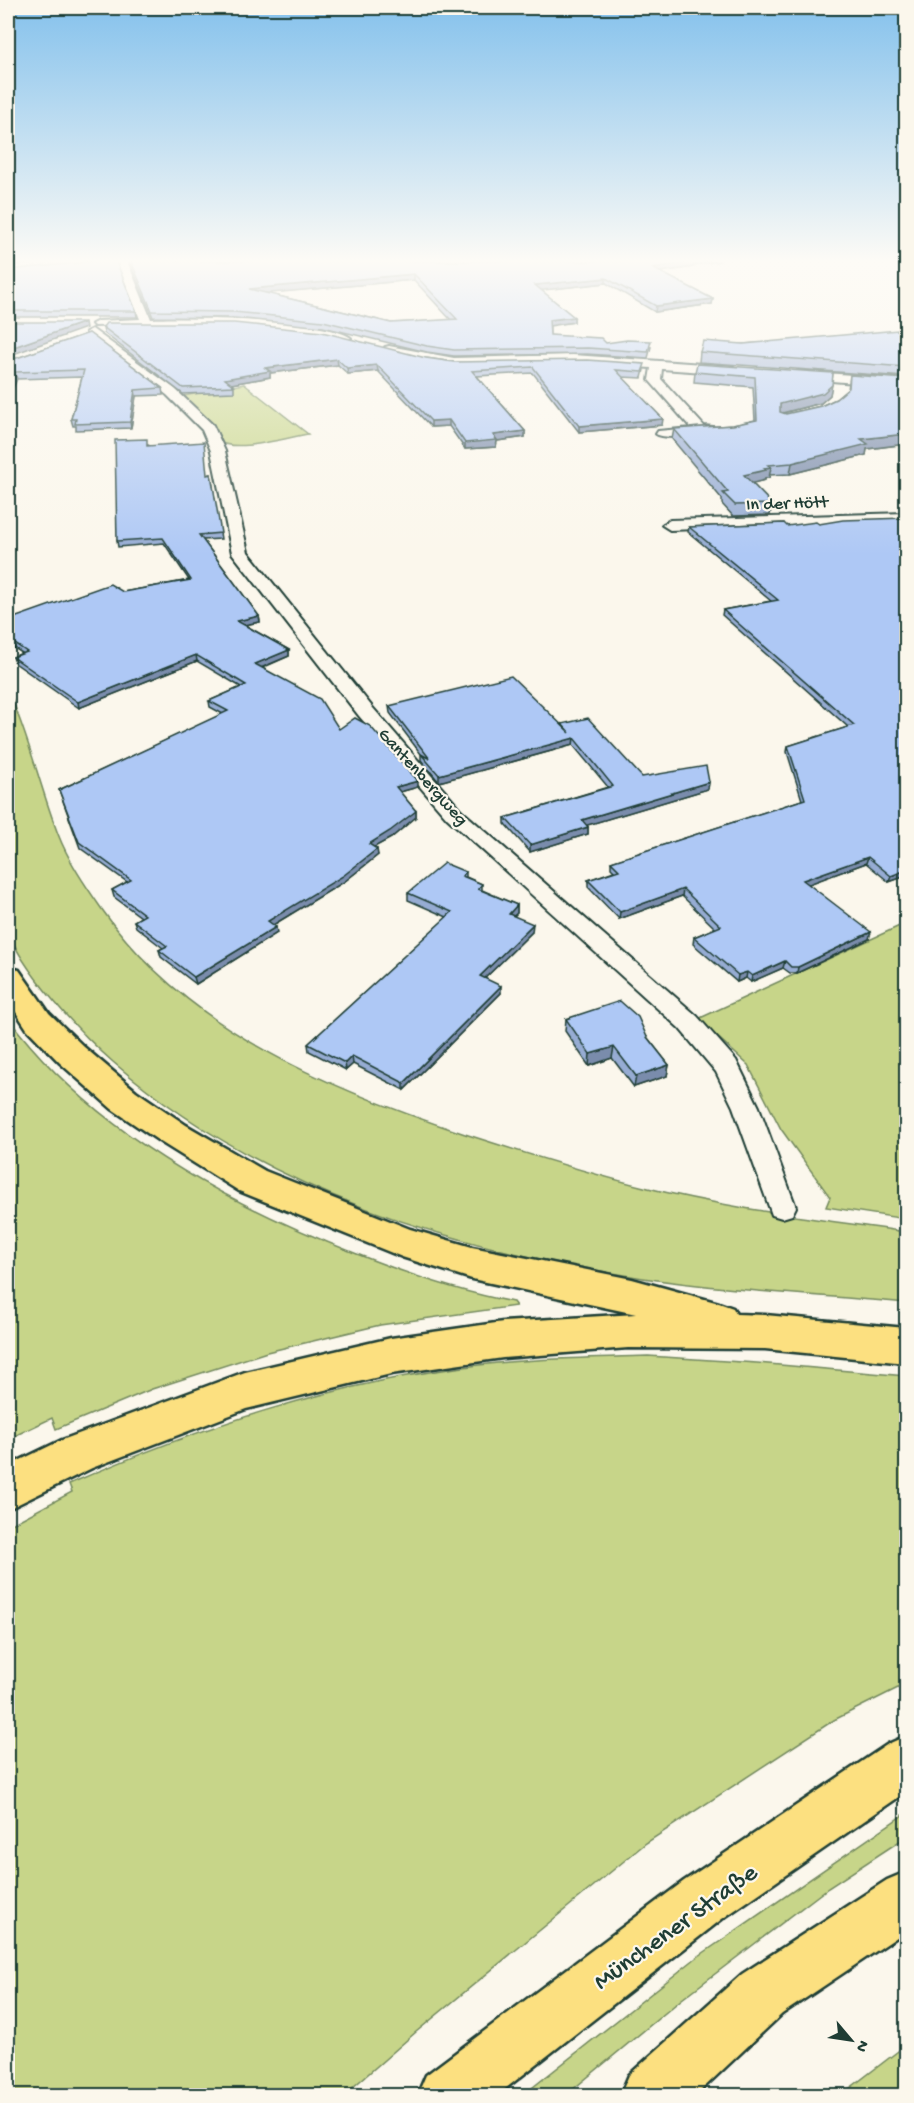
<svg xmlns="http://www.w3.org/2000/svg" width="914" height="2103" font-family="'Gochi Hand',sans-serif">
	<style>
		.green { fill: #c7d589; stroke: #73895e; stroke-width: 1.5 }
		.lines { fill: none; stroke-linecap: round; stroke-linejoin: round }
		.street-casing { stroke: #1f3d34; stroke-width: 4 }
		.highway-casing { stroke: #1f3d34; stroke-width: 5 }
		.street { fill: #fbf7ec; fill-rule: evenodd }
		.highway { fill: #fce080; fill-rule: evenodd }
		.wall { fill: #96acd3; stroke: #1f3d34; stroke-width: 1.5; fill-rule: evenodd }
		.shaded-wall { fill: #7a8cac; stroke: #1f3d34; stroke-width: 1.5 }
		.building { fill: #aec8f5; stroke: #1f3d34; stroke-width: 1.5; fill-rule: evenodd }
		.labels { text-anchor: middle; stroke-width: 4.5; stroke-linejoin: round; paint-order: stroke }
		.far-street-label { font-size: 18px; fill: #1f3d34; stroke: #fbf7ec }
		.near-street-label { font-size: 26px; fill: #1f3d34; stroke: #fbf7ec }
	</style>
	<rect width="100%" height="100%" fill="#fbf7ec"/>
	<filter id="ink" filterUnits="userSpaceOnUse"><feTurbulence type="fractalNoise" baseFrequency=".0167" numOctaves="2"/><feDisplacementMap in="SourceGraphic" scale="12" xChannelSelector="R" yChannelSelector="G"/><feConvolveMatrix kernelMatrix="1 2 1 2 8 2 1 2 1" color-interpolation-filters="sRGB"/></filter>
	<g filter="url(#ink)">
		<g class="green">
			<path d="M244,384L308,434C285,438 236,453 217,441L179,397Z"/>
			<path d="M8,690C29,737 40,787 58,834C68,860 85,885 101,908C186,1030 329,1089 465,1134C524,1153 584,1172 644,1187C730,1209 819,1219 906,1232V1303C819,1295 730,1291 643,1278C453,1249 261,1190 113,1062C82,1035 19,968 8,929C4,913 8,884 8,866C8,808 8,749 8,690Z"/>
			<path d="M906,923V1219L826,1207L830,1197L781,1129L748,1065L698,1019Z"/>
			<path d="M8,1018C92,1131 227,1204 357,1254C407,1274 460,1292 513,1302L516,1306L380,1325L267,1352L152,1389L56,1429L52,1418L8,1439Z"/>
			<path d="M648,1356L757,1363L906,1376V1684L834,1720L646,1843L416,2032L344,2095H8V1526L72,1492L69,1484C201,1426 336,1382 479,1365C535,1358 592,1358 648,1356Z"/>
			<path d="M906,1813V1837L828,1888L682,1999L566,2095H523L696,1958Z"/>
			<path d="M906,2045V2095H841Z"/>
		</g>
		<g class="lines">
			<defs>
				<g id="street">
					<path d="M68,261H99L94,264L8,273V267Z"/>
					<path d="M117,261H127L151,319C185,317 328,319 351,338L345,341L304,333L240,326L176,324L94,326L92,324L98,321L140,319Z"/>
					<path d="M92,329L175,389L213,425L225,451L248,552L373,708L461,810L697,1016L736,1060L759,1107L796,1207L792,1215L782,1218L772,1215L733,1107L716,1072L679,1028L447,818L359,716L232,553L211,451L202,430L167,395L88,334L86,332Z"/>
					<path d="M389,346L454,358L573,355L732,366L738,370L732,374L662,369L661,379L704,426L713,427L715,430C707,436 664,440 656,434L658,431L691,428L649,380L651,368L573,363L454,366L385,351V347Z"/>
					<path d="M798,371L906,379V387L794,378L792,375Z"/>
					<path d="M906,513V521L670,530L662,525L670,520Z"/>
				</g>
				<g id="highway">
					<path d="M8,967L19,970L49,1013L84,1047L136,1091L186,1125L265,1171L410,1229L472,1247L632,1279L719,1303L733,1308L736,1314L765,1315L906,1328V1363L765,1349L628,1348L503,1358L391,1374L246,1409L92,1468L8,1509V1466L62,1440L245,1372L391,1338L503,1322L636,1314L472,1279L402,1257L239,1191L162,1143L112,1109L60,1063L27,1029L8,1000Z"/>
					<path d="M906,1736V1792L722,1919L496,2096H417L426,2075L684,1881L888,1744Z"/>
					<path d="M906,1872V1931L782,2014L695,2096H620L629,2075L742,1974L887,1880Z"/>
				</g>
			</defs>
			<use href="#street" class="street-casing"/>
			<use href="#highway" class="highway-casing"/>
			<use href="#street" class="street"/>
			<use href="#highway" class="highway"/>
		</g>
		<g class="wall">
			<path d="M129,261H721L693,265V267L660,272L713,299L712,304L655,312L606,283L541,290L574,317V322L550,325V335L606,343L651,347L648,358L587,354L454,356L427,352L323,327L235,318L153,317ZM414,280L451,320L391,323L266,293Z"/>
			<path d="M8,270L136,311L137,317H8Z"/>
			<path d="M103,327L426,358L454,362L644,370L642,378L622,377L662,425L579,432L533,373L477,376L525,431V437L497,441L496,447L465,449L449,426L431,427L378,371L348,374L338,365L270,373V377L231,384L234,386V392L183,394L104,333Z"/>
			<path d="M89,333L162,388L163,395L136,396L131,428L76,430V426H73L71,419L82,377L17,379L8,361Z"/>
			<path d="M906,333V377L699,362L700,352L743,344Z"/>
			<path d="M695,372L833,373L830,395L821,403L783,413L786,414L821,406L836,399L848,389L850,375L906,379V444L867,449L866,455L790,474L769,475V478H765V480L752,483L772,504L770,515L733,516L722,504V499L672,439L674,429L733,425L755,420L753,387L694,382Z"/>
			<path d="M148,445L207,475L211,474L221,539L203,540L259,616L260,622L245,625L289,650V656L262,668L339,729L418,787L400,792L416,811V817L391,838L374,847L378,855L344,882L273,925L277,933L196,984L161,957L159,950L163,948L136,927L134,921L141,917L114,897L112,890L127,882L80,848L59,790L223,714L210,707L209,701L241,687L197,661L79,708L15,663L13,657L22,653L8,644V620L123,592L189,580L164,543L118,547L117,541Z"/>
			<path d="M784,523L906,876L889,882L866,863L808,884L869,939L797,973H790L783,968L751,982L746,978L737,982L693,944L694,937L715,928L682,896L619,919L588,887V880L614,871L611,868V862L802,800L787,752L788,746L848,727L722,615L723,610L771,601L688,532L689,527Z"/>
			<path d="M389,706L562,726V724L642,777L709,782L708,789L587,825L588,827V834L530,852L505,824V818L608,787L573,745L439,782L421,760V754L390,713Z"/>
			<path d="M466,872V877L482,884V890L517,905V913L514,916L532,932L485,978L501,993L404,1090L353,1064L346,1070L309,1051L308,1044L447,917L408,900V893Z"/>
			<path d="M566,1019L647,1037L669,1065L667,1076L634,1087L612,1058L589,1066L565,1031Z"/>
		</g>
		<g class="shaded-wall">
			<path d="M8,261H48L8,265V266Z"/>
			<path d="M690,261H721L693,265V267L652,273V268Z"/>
			<path d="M414,274V280L249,295V289Z"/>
			<path d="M606,278V283L535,291V285Z"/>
			<path d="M713,299L712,304L655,312L656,306Z"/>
			<path d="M574,317V322L549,326V320Z"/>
			<path d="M85,322L86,328L8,356V349Z"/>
			<path d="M337,359L338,365L270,373V377L226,385L225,379L265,368Z"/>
			<path d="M377,365L378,371L348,374L347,368Z"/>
			<path d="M15,372L17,379L8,400V391Z"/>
			<path d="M832,385L830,395L821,403L778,414L780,404Z"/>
			<path d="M135,390L136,396L131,428L130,422Z"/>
			<path d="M663,419L662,425L579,432V426Z"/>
			<path d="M449,420V426L431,427V421Z"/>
			<path d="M525,431V437L497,441L496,447L465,449V443L493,435Z"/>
			<path d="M906,434V444L867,449L866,455L790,474L792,463L861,439Z"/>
			<path d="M771,467L769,478H765V480L742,486L744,475L764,468Z"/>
			<path d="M259,616L260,622L238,626L237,621Z"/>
			<path d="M289,650V656L256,670L255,664Z"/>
			<path d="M196,655L197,661L79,708L78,702Z"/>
			<path d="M574,738L573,745L439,782V775Z"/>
			<path d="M418,781V787L396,793V787Z"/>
			<path d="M709,782L708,789L581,827L582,820Z"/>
			<path d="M416,811V817L391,838L369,850V844Z"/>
			<path d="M588,827V834L530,852V845Z"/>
			<path d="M377,849L378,855L344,882L268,928V921Z"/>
			<path d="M868,857L866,863L801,887L803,880Z"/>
			<path d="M906,870V876L889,882L891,876Z"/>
			<path d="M683,889L682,896L619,919L620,912Z"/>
			<path d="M517,905V913L508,921L509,914Z"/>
			<path d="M533,924L532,932L480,983V976Z"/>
			<path d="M276,927L277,933L196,984L194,977Z"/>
			<path d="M871,932L869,939L797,973L798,967Z"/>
			<path d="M785,961L783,968L751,982L752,976Z"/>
			<path d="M747,972L746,978L737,982L738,975Z"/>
			<path d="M501,986V993L404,1090V1083Z"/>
			<path d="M614,1047L612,1058L589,1066L590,1054Z"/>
			<path d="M352,1056L353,1064L346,1070L345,1063Z"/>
			<path d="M669,1065L667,1076L634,1087L636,1076Z"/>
		</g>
		<g class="building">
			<path d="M94,261H116L136,311H8V270Z"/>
			<path d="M131,261H690L693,262L652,268L713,299L656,306L606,278L535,285L574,317L549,320L550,335L601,338L606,343L627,340L651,341L648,352L588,348L454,350L427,346L323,321L234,312L152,311ZM414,274L457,319L391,323L249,289Z"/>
			<path d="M8,322H85L8,349Z"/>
			<path d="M106,323H234L322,332L426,358L454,362L587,360L645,364L642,372L616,370L663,419L579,426L533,367L472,371L525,431L493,435L497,440L465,443L449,420L431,421L377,365L347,368L337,359L265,368L270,371L225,379L234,386L183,388L103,327Z"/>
			<path d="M898,330L906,333V367L700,352L703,341L743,344Z"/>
			<path d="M89,333L162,388L135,390L130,422L75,424L76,419H71L84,370L15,372L8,391V361Z"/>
			<path d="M697,364L833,373L832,385L823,393L780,404V412L786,414L821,406L836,399L849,388L850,375L906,379V434L861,439L868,444L792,463L768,465L771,467L764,468L766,470L744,475L772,504L735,505L723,493L728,492L674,429L733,425L757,420L755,377L695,372Z"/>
			<path d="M147,439V446L204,442L207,475L211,474L221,533L199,535L259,616L237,621L289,650L255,664L320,699L339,729L355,718L370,726L418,781L396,787L416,811L390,831L369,844L377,849L343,876L268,921L276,927L194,977L159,950L167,946L134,921L145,915L112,890L131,880L79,842L59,790L228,711L209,701L246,685L196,655L78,702L13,657L27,652L8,639V620L110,584L123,592L191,580L163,538L117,541L115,440Z"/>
			<path d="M906,518V870L891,876L868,857L803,880L871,932L798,967H791L785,961L752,976L747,972L738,975L694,937L721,926L683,889L620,912L588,880L619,870L611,862L805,799L788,746L854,725L723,610L778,600L689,527L784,523L787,526L816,522L819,524L843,520Z"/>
			<path d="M511,676L570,733L562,724L588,718L642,777L706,766L709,782L582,820L588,827L530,845L505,818L613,786L574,738L439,775L421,754L430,759L389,706Z"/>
			<path d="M444,863L466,872L462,876L482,884L478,889L517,905L509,914L533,924L480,976L501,986L404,1083L352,1056L345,1063L308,1044L452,912L408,893Z"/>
			<path d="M620,1001L638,1017L647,1037L669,1065L636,1076L614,1047L590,1054L566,1019Z"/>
		</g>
	</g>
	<linearGradient id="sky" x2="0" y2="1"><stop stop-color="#84c1ec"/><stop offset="0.47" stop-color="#fdfbf6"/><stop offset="1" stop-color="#fdfbf6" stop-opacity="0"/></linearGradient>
	<rect width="914" height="555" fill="url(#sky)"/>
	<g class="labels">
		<g class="far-street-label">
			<text transform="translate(787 502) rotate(-2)" y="6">In der Hött</text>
			<text transform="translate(424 776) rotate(48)" y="6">Gantenbergweg</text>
		</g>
		<g class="near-street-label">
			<text transform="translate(674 1925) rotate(-36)" y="9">Münchener Straße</text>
		</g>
	</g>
	<rect width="914" height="2103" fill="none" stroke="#fbf7ec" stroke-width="30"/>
	<rect x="15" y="15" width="884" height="2073" fill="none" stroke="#1f3d34" stroke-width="2" filter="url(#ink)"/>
	<g transform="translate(851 2040) rotate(119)" stroke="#fbf7ec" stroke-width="4.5" paint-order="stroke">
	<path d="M0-4.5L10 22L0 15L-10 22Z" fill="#1f3d34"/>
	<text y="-9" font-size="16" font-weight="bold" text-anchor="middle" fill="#1f3d34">N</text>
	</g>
</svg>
